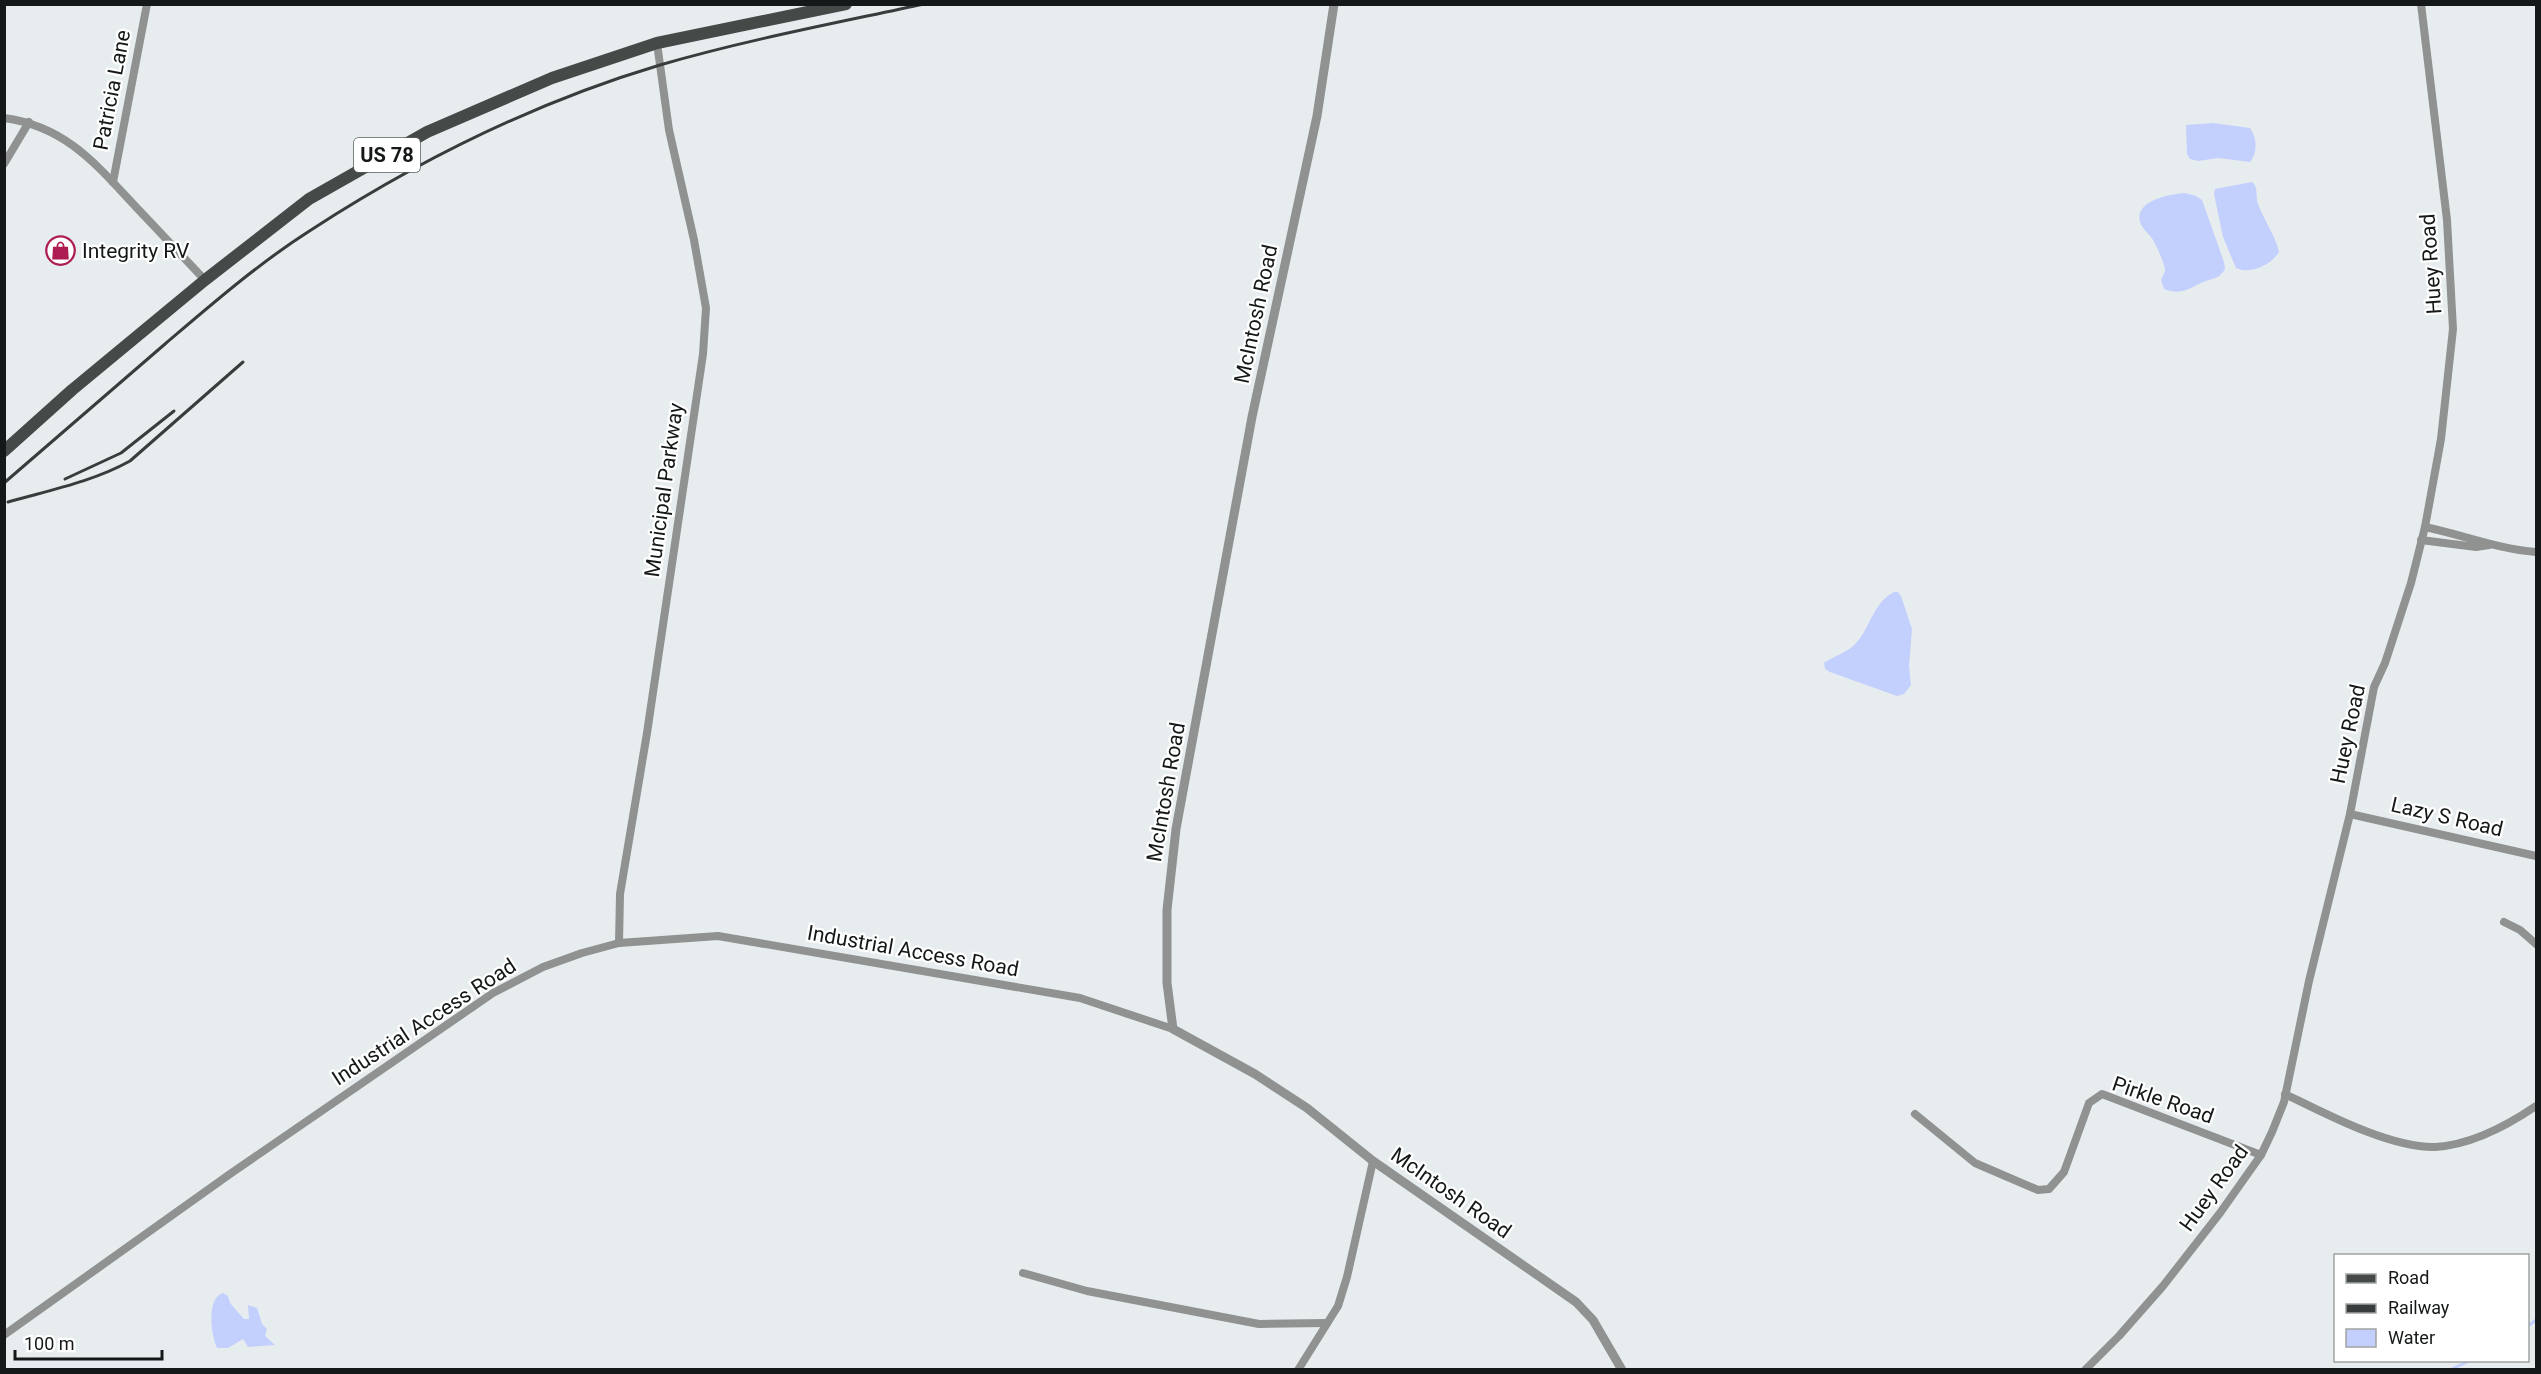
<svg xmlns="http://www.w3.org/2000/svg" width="2541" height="1374" font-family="Roboto,sans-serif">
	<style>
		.water { fill: #c3cffc }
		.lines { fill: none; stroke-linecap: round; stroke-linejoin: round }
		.stream { stroke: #c3cffc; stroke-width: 3 }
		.minor { stroke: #8f9291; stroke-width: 8 }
		.tertiary { stroke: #8f9291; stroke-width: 9 }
		.primary { stroke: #454948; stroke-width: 12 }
		.rail { stroke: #383c3c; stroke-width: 3 }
		.labels { text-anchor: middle; stroke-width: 4.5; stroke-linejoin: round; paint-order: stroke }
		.shield { fill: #fff; stroke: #5b5d5d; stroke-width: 1.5 }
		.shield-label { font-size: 20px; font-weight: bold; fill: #151818 }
		.street-label { font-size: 21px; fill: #151818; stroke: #fff }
		.poi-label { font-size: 21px; fill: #151818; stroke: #fff; text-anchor: start }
	</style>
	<rect width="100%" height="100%" fill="#e7edef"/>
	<g class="water">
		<path d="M2213,123L2250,128C2257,137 2258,153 2250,162L2218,158L2198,161L2190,159L2187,154L2186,125Z"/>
		<path d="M2252,182C2259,188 2255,196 2258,204C2263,218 2277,239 2279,252C2271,265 2250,275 2236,268L2223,237L2214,194L2215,189Z"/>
		<path d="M2185,193L2196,196L2202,200L2224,262L2225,269C2219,280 2211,278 2201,283C2187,290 2179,295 2164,289L2161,280C2162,277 2164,274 2165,271C2166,266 2155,242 2151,237C2147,232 2142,228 2140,222C2134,200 2171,194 2185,193Z"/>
		<path d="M1894,592H1898L1901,596L1912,629L1909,666L1911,685L1904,694L1897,696L1830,672L1825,669L1824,663C1835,655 1848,653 1857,642C1871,626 1873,603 1894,592Z"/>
		<path d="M223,1293L228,1296L230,1303L244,1319H249L248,1305L257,1308L262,1324L267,1329L265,1336L275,1345L248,1347L243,1339L228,1348H217C211,1335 206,1298 223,1293Z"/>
	</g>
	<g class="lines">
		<g class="stream">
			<path d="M2528,1326L2536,1320"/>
			<path d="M2450,1370L2471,1360"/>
		</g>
		<g class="minor">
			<path d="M4,118C65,126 96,164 135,206C158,230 181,255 205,280"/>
			<path d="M4,164L29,122"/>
			<path d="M113,182L147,4"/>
			<path d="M2425,527C2463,535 2498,549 2536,552"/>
			<path d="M2421,540L2476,547L2489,545"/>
			<path d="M2350,814L2536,856"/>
			<path d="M2504,922L2520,930L2536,944"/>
			<path d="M619,943L620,894L647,733L703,354L706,308L694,240L669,130L657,43"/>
			<path d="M2285,1094C2326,1114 2390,1148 2435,1147C2471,1145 2508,1125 2536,1106"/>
			<path d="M1915,1114L1975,1163L2038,1190L2049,1189L2064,1172L2089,1103L2102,1094L2261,1155"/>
			<path d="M1023,1273L1087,1291L1259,1324L1327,1323"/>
			<path d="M4,1335L230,1174L493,993L543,967L582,953L619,943L718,936L1080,998L1173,1029"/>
			<path d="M1298,1370L1338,1306L1347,1277L1373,1161"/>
			<path d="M2085,1370L2119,1336L2163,1286L2220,1213L2261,1155L2272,1132L2284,1102L2309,981L2350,814L2374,687L2385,663L2411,583L2425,527L2441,439L2453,329L2447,220L2421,4"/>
		</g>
		<path class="tertiary" d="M1334,4L1317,116L1252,417L1176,829L1167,910V983L1173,1029L1255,1074L1307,1108L1373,1161L1576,1302L1593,1320L1622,1370"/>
		<path class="primary" d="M4,451L72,390L205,280L309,199L427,132L552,78L657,43L846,4"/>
		<g class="rail">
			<path d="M65,479L121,453L174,411"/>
			<path d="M4,483C58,437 111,390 165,344C212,304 259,263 311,230C419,160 536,102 660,65C746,40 836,23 924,4"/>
			<path d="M8,502C50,490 92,482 130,461L243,362"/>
		</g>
	</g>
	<defs>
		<symbol id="shop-ring" viewBox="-11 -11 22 22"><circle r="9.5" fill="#fff" stroke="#ad1d52" stroke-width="1.5"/><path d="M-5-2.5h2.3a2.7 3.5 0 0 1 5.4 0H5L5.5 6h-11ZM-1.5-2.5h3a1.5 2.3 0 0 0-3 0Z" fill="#ad1d52"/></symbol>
	</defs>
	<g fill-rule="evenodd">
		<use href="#shop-ring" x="44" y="234" width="33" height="33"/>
	</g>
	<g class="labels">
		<rect class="shield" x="354" y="138" width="66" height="34" rx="4.5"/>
		<g class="shield-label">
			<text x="387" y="162">US 78</text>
		</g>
		<g class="street-label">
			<text transform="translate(112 90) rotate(-79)" y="7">Patricia Lane</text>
			<text transform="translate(2431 264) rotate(-94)" y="7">Huey Road</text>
			<text transform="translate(1256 314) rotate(-78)" y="7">McIntosh Road</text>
			<text transform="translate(664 490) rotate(-82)" y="7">Municipal Parkway</text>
			<text transform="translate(2348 734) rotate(-78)" y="7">Huey Road</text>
			<text transform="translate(1166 792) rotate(-80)" y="7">McIntosh Road</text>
			<text transform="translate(2447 817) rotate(13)" y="7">Lazy S Road</text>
			<text transform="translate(913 951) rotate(10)" y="7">Industrial Access Road</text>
			<text transform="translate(424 1022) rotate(-33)" y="7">Industrial Access Road</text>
			<text transform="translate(2163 1100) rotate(19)" y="7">Pirkle Road</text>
			<text transform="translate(2214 1188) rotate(-54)" y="7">Huey Road</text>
			<text transform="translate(1451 1193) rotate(35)" y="7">McIntosh Road</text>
		</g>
		<g class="poi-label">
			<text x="82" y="258">Integrity RV</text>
		</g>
	</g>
	<rect width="2541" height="1374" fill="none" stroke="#151818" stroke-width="12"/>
	<rect x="2334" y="1254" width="195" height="108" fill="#ffffff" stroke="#a1a3a3" stroke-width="1.5"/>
	<rect x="2346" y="1274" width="30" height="9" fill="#454948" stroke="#a1a3a3" stroke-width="1.5"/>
	<text x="2388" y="1284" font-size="18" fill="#151818">Road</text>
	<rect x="2346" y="1304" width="30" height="9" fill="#383c3c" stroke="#a1a3a3" stroke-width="1.5"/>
	<text x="2388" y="1314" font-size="18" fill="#151818">Railway</text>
	<rect x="2346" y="1329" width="30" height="18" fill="#c3cffc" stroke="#a1a3a3" stroke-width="1.5"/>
	<text x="2388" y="1344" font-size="18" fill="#151818">Water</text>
	<path d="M15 1350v9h147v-9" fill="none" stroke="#151818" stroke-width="3"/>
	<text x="24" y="1350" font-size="18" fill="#151818" stroke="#ffffff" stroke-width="4.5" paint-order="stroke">100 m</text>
</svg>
